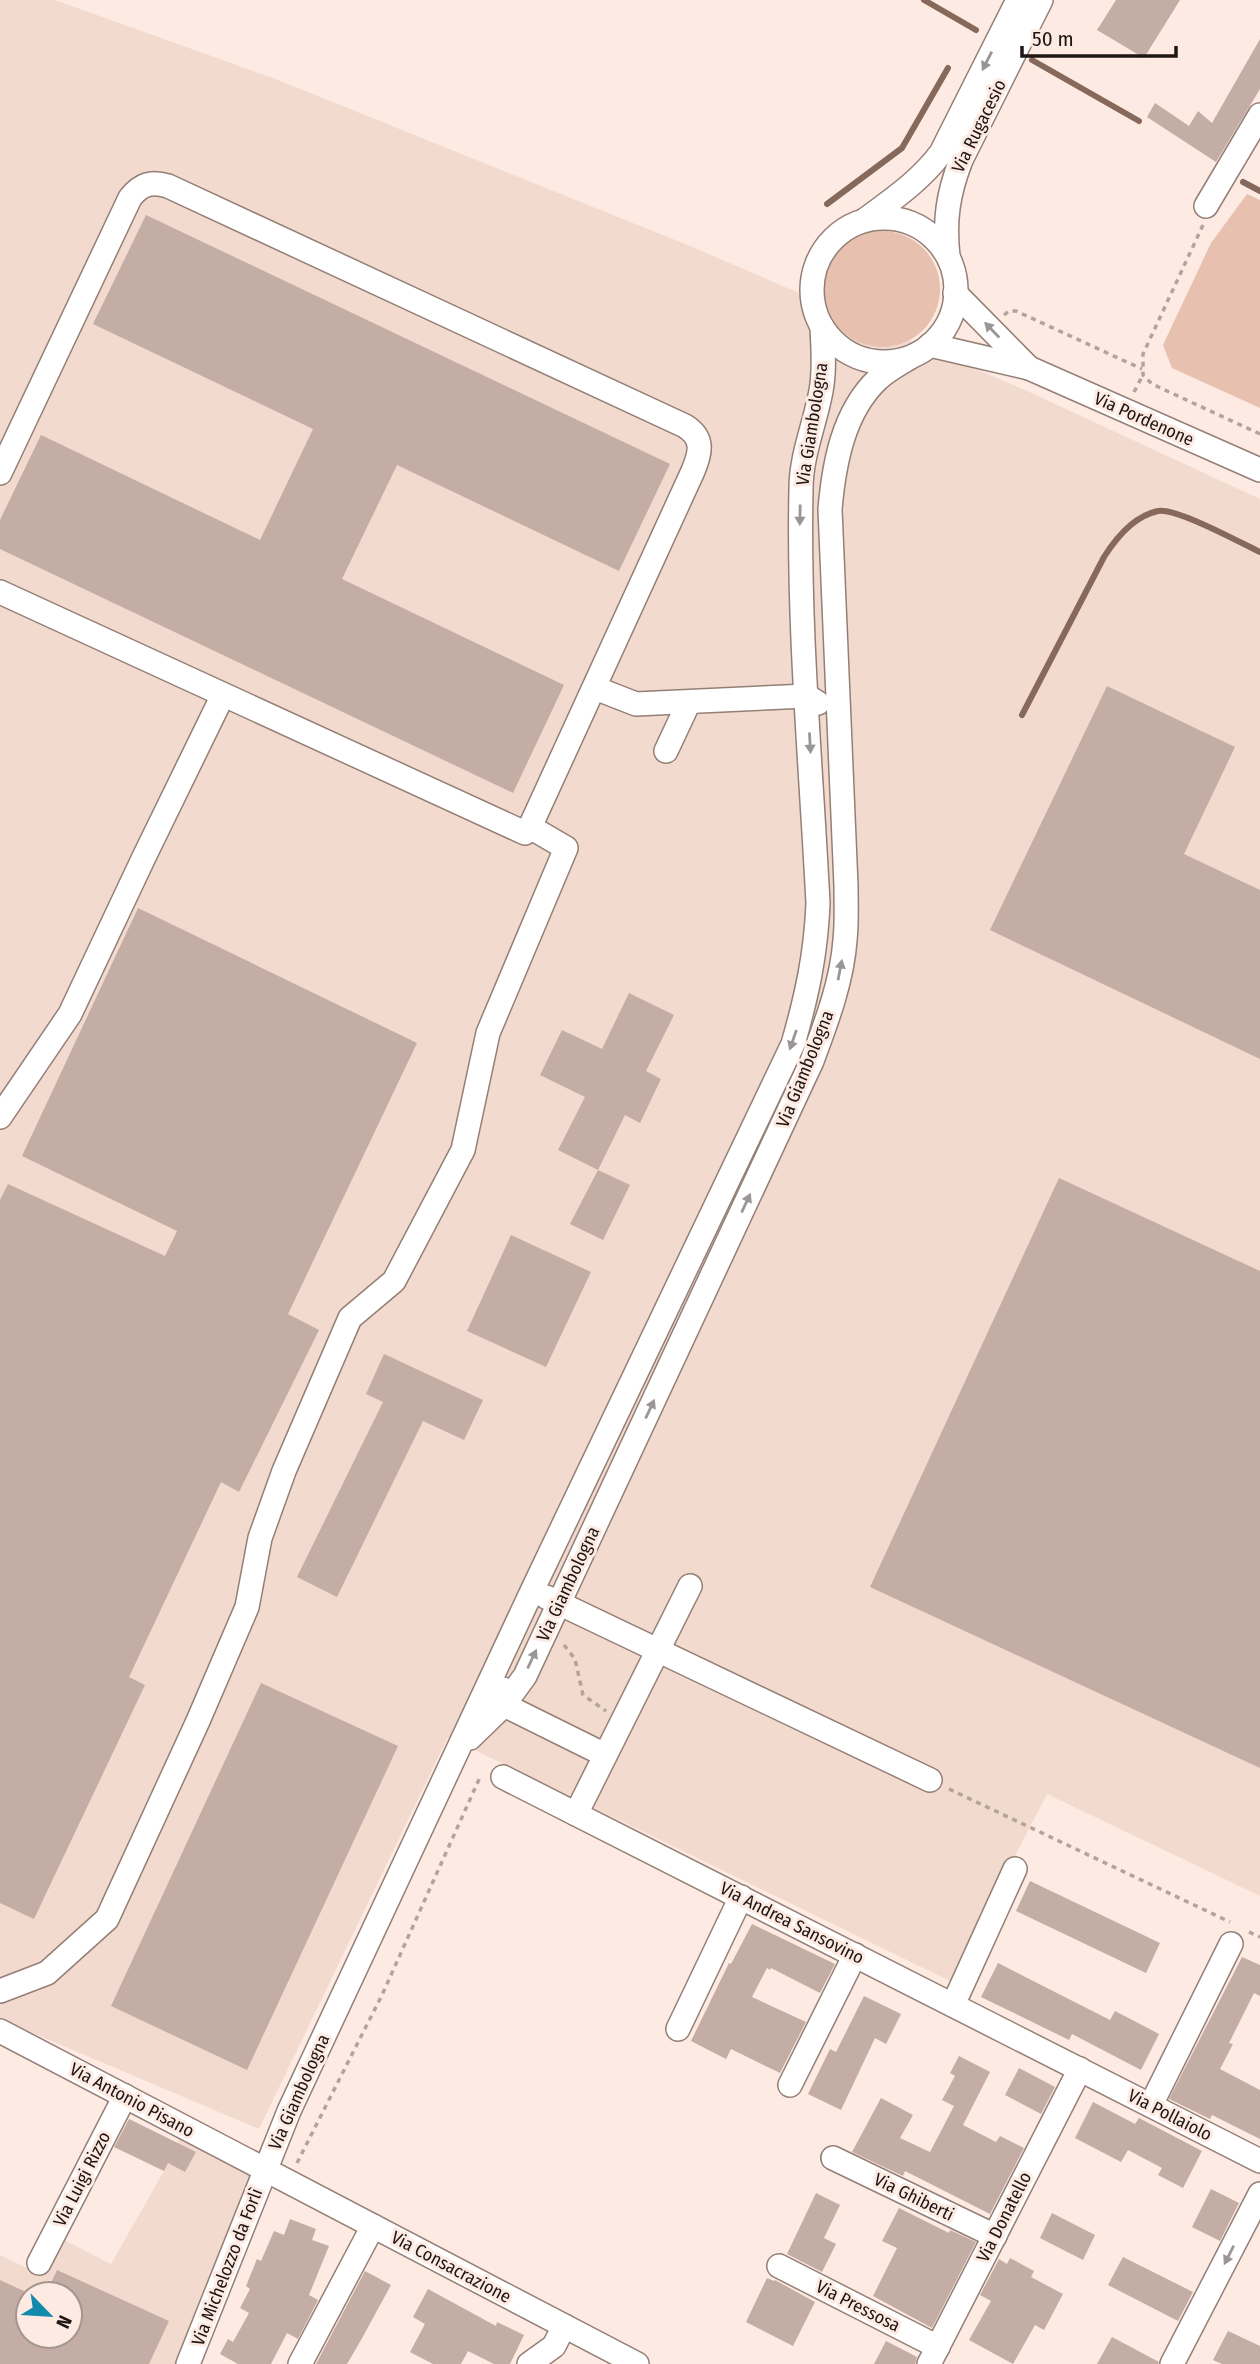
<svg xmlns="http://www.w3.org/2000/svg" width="1260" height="2364" font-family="'Fira Sans Condensed',sans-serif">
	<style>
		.built { fill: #f2dacf; fill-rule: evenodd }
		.green { fill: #e8c0af }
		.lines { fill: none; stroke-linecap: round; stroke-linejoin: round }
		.stream { stroke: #87695c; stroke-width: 6 }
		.building { fill: #c3ada4 }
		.minor-casing { stroke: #947f76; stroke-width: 26 }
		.path { stroke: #b2a39d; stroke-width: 3.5; stroke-dasharray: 5 5; stroke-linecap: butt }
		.minor { stroke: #fff; stroke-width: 23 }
		.oneway { fill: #9a9695 }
		.labels { text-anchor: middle; stroke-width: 6; stroke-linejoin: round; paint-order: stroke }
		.street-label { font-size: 18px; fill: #1e1613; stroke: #fdeae2 }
	</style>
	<rect width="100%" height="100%" fill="#fdeae2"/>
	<g class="built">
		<path d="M0,0H55L278,80L690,246L1025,390L1260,499V1896L1047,1794L950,1981L448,1737L259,2129L0,2019Z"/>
		<path d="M180,2130L261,2171L184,2364H0V2255L39,2274L58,2237L111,2264L164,2171L178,2143ZM28,2294H70V2336H28Z"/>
	</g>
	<g class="green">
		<path d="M1247,194L1260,200V408L1172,368L1163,345L1211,243Z"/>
		<circle cx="882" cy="289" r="58"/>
	</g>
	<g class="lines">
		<g class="stream">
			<path d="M924,0L976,30"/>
			<path d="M1032,60L1139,121"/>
			<path d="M1243,182L1260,191"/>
			<path d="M827,204L902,148L948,68"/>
			<path d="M1022,715L1104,557C1116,538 1134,516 1158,511C1175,507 1241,543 1260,552"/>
		</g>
	</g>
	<g class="building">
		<path d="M1116,0H1180L1144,58L1097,30Z"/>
		<path d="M1260,39V89L1216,162L1147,117L1155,103L1189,126L1198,111L1212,123Z"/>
		<path d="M146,215L670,464L619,571L397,465L342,579L564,685L513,793L0,549V520L41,435L260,540L313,429L93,324Z"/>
		<path d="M1107,686L1235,747L1184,854L1260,890V1059L990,930Z"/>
		<path d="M138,908L417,1043L288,1314L319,1330L239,1492L221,1482L129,1677L145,1685L34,1919L0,1903V1200L8,1184L165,1256L177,1231L22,1156Z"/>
		<path d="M629,993L674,1015L646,1071L661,1079L640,1123L625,1115L598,1170L558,1150L585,1097L540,1075L562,1030L602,1049Z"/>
		<path d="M598,1170L630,1185L603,1240L570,1224Z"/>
		<path d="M1059,1178L1260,1271V1768L870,1587Z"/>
		<path d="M511,1235L591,1272L546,1367L467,1331Z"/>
		<path d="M384,1354L483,1400L464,1440L423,1421L337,1597L297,1577L383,1402L366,1394Z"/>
		<path d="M261,1683L398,1746L247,2070L111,2006Z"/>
		<path d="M1030,1881L1160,1943L1146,1973L1016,1911Z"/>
		<path d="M752,1924L835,1964L820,1993L771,1968L770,1970L767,1968L752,1997L806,2022L780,2073L731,2049L726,2059L691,2041L729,1963L731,1964Z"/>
		<path d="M1242,1957L1260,1965V1996L1254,1993L1229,2043L1233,2044L1220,2069L1260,2090V2139L1212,2115L1210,2119L1169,2099Z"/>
		<path d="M998,1963L1110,2020L1115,2011L1159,2034L1141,2070L1072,2034L1069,2040L981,1997Z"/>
		<path d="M864,1996L901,2014L886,2044L875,2038L841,2110L808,2094L830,2049L836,2052Z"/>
		<path d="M959,2056L990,2072L963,2125L996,2142L1000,2136L1024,2148L990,2214L905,2171L903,2176L852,2152L881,2098L913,2115L900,2138L930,2152L954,2106L942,2100L955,2076L950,2073Z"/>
		<path d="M1019,2068L1055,2087L1041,2114L1005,2095Z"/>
		<path d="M1093,2102L1135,2124L1139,2118L1202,2151L1183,2188L1158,2175L1162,2168L1128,2150L1121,2162L1075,2138Z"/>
		<path d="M129,2119L196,2152L185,2172L168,2163L164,2171L114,2147Z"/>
		<path d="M1211,2189L1239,2203L1220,2241L1192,2227Z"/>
		<path d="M816,2193L840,2205L824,2238L836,2244L822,2272L787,2254Z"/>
		<path d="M899,2208L949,2233L950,2230L976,2242L932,2328L873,2296L897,2248L882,2241Z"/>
		<path d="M1052,2213L1095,2235L1083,2260L1040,2238Z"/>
		<path d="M290,2219L316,2229L312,2240L329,2246L309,2295L318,2300L298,2339L287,2333L271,2364H238L220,2354L228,2339L233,2342L249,2313L240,2308L250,2289L246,2286L257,2259L261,2261L274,2231L284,2235Z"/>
		<path d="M1123,2257L1193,2292L1178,2321L1108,2285Z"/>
		<path d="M1010,2258L1034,2271L1031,2277L1063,2294L1044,2330L1035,2325L1013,2364L969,2340L991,2301L980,2295L999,2259L1007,2264Z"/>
		<path d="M57,2270L169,2321L149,2364H0V2280L28,2293V2336H70V2294H46Z"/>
		<path d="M365,2271L391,2285L361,2340L347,2364H316Z"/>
		<path d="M767,2278L774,2281L775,2280L815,2302L793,2346L746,2322Z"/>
		<path d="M428,2289L496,2326L497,2322L524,2335L510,2364H494L468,2351L461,2364H433L410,2352L425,2324L413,2317Z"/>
		<path d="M1228,2331L1260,2346V2364H1222L1213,2360Z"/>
		<path d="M1112,2337L1159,2362L1158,2364H1097Z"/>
		<path d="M886,2341L917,2357L915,2364H874Z"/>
	</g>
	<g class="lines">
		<defs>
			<g id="minor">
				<path d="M1206,206L1260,115"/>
				<circle cx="884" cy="290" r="72"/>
				<path d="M865,220C893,199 920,181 941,153L1018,0"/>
				<path d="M948,256C944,220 948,194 961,160L1041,0"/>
				<path d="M955,293L1029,368"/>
				<path d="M930,345L1029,368L1260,470"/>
				<path d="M0,473L130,198C141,184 151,181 168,186L685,426C704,438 701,452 693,471L530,827L525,833L0,592"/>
				<path d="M595,688L636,704L807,696L818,703"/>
				<path d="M666,751L689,702"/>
				<path d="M0,1117L70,1014L144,857L223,695"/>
				<path d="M546,1597L930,1780"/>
				<path d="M503,1689L504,1705L605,1755"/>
				<path d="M470,1738L504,1705L525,1676L812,1061C826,1023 842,982 845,940C847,922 846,904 846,886L830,509C834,464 843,412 878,379C886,371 899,364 909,358"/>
				<path d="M503,1777L1260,2161"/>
				<path d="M576,1814L690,1586"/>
				<path d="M0,1991L47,1973L107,1919L198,1721L247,1607L260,1538L284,1471L350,1318L394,1281L463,1150L488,1033L566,848L530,827"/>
				<path d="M953,2005L1015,1869"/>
				<path d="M678,2029L741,1897"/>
				<path d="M0,2031L637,2364"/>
				<path d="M790,2085L855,1955"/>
				<path d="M1151,2105L1231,1944"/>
				<path d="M833,2158L995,2236"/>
				<path d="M39,2263L125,2096"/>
				<path d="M779,2266L938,2347"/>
				<path d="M188,2364L289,2111L532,1591L793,1044C807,995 816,954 818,903C811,766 798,627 801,489C801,455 815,424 821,391C825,370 823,348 822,327"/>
				<path d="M300,2364L373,2226"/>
				<path d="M529,2364L554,2346L564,2326"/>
				<path d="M929,2364L1080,2069"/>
				<path d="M1172,2364L1260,2194"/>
			</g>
		</defs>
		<use href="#minor" class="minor-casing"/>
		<g class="path">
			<path d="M1203,225L1143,354V375L1152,384L1260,434"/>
			<path d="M1004,315L1009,311H1016L1142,369"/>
			<path d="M1134,392L1143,375"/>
			<path d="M564,1645L575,1659L583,1695L606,1711"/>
			<path d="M949,1789L1230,1922"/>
			<path d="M1249,1932L1260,1937"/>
			<path d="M297,2163L382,1995L481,1775"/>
		</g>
		<use href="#minor" class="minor"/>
	</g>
	<defs><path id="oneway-solid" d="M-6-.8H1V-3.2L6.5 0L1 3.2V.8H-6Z" transform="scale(1.75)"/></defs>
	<g class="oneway">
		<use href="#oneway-solid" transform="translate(987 61) rotate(117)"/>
		<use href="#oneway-solid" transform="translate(992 330) rotate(-134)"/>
		<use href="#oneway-solid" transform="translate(800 515) rotate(91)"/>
		<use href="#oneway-solid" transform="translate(810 743) rotate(87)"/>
		<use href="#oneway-solid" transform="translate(840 970) rotate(-79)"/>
		<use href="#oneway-solid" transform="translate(793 1040) rotate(109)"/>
		<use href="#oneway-solid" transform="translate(746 1203) rotate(-65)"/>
		<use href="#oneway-solid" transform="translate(650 1409) rotate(-65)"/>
		<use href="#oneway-solid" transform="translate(532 1659) rotate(-65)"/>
		<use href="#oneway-solid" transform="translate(1229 2255) rotate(117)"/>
	</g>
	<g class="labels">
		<g class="street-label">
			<text transform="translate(979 126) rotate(-64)" y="6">Via Rugacesio</text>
			<text transform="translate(1144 419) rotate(24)" y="6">Via Pordenone</text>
			<text transform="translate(812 424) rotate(-81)" y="6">Via Giambologna</text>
			<text transform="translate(805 1069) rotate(-68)" y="6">Via Giambologna</text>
			<text transform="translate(568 1584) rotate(-65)" y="6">Via Giambologna</text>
			<text transform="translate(792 1923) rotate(27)" y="6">Via Andrea Sansovino</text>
			<text transform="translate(299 2092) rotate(-66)" y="6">Via Giambologna</text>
			<text transform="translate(132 2100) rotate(28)" y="6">Via Antonio Pisano</text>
			<text transform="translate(1170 2115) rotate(27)" y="6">Via Pollaiolo</text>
			<text transform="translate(82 2179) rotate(-63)" y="6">Via Luigi Rizzo</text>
			<text transform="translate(914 2197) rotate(26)" y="6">Via Ghiberti</text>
			<text transform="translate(1004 2217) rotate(-63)" y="6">Via Donatello</text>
			<text transform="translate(227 2267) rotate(-69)" y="6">Via Michelozzo da Forlì</text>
			<text transform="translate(451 2267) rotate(28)" y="6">Via Consacrazione</text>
			<text transform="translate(858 2306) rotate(27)" y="6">Via Pressosa</text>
		</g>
	</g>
	<g transform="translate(49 2315) rotate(115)"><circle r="33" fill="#fdeae2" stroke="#a4958f" stroke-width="2"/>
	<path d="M0-5L12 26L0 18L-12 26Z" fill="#128aad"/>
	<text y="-10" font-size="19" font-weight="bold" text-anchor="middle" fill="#1e1613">N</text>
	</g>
	<path d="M1022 46v10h154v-10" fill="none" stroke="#1e1613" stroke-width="3.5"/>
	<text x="1032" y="46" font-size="21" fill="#1e1613" stroke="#fdeae2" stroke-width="5" paint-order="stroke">50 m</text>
</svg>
